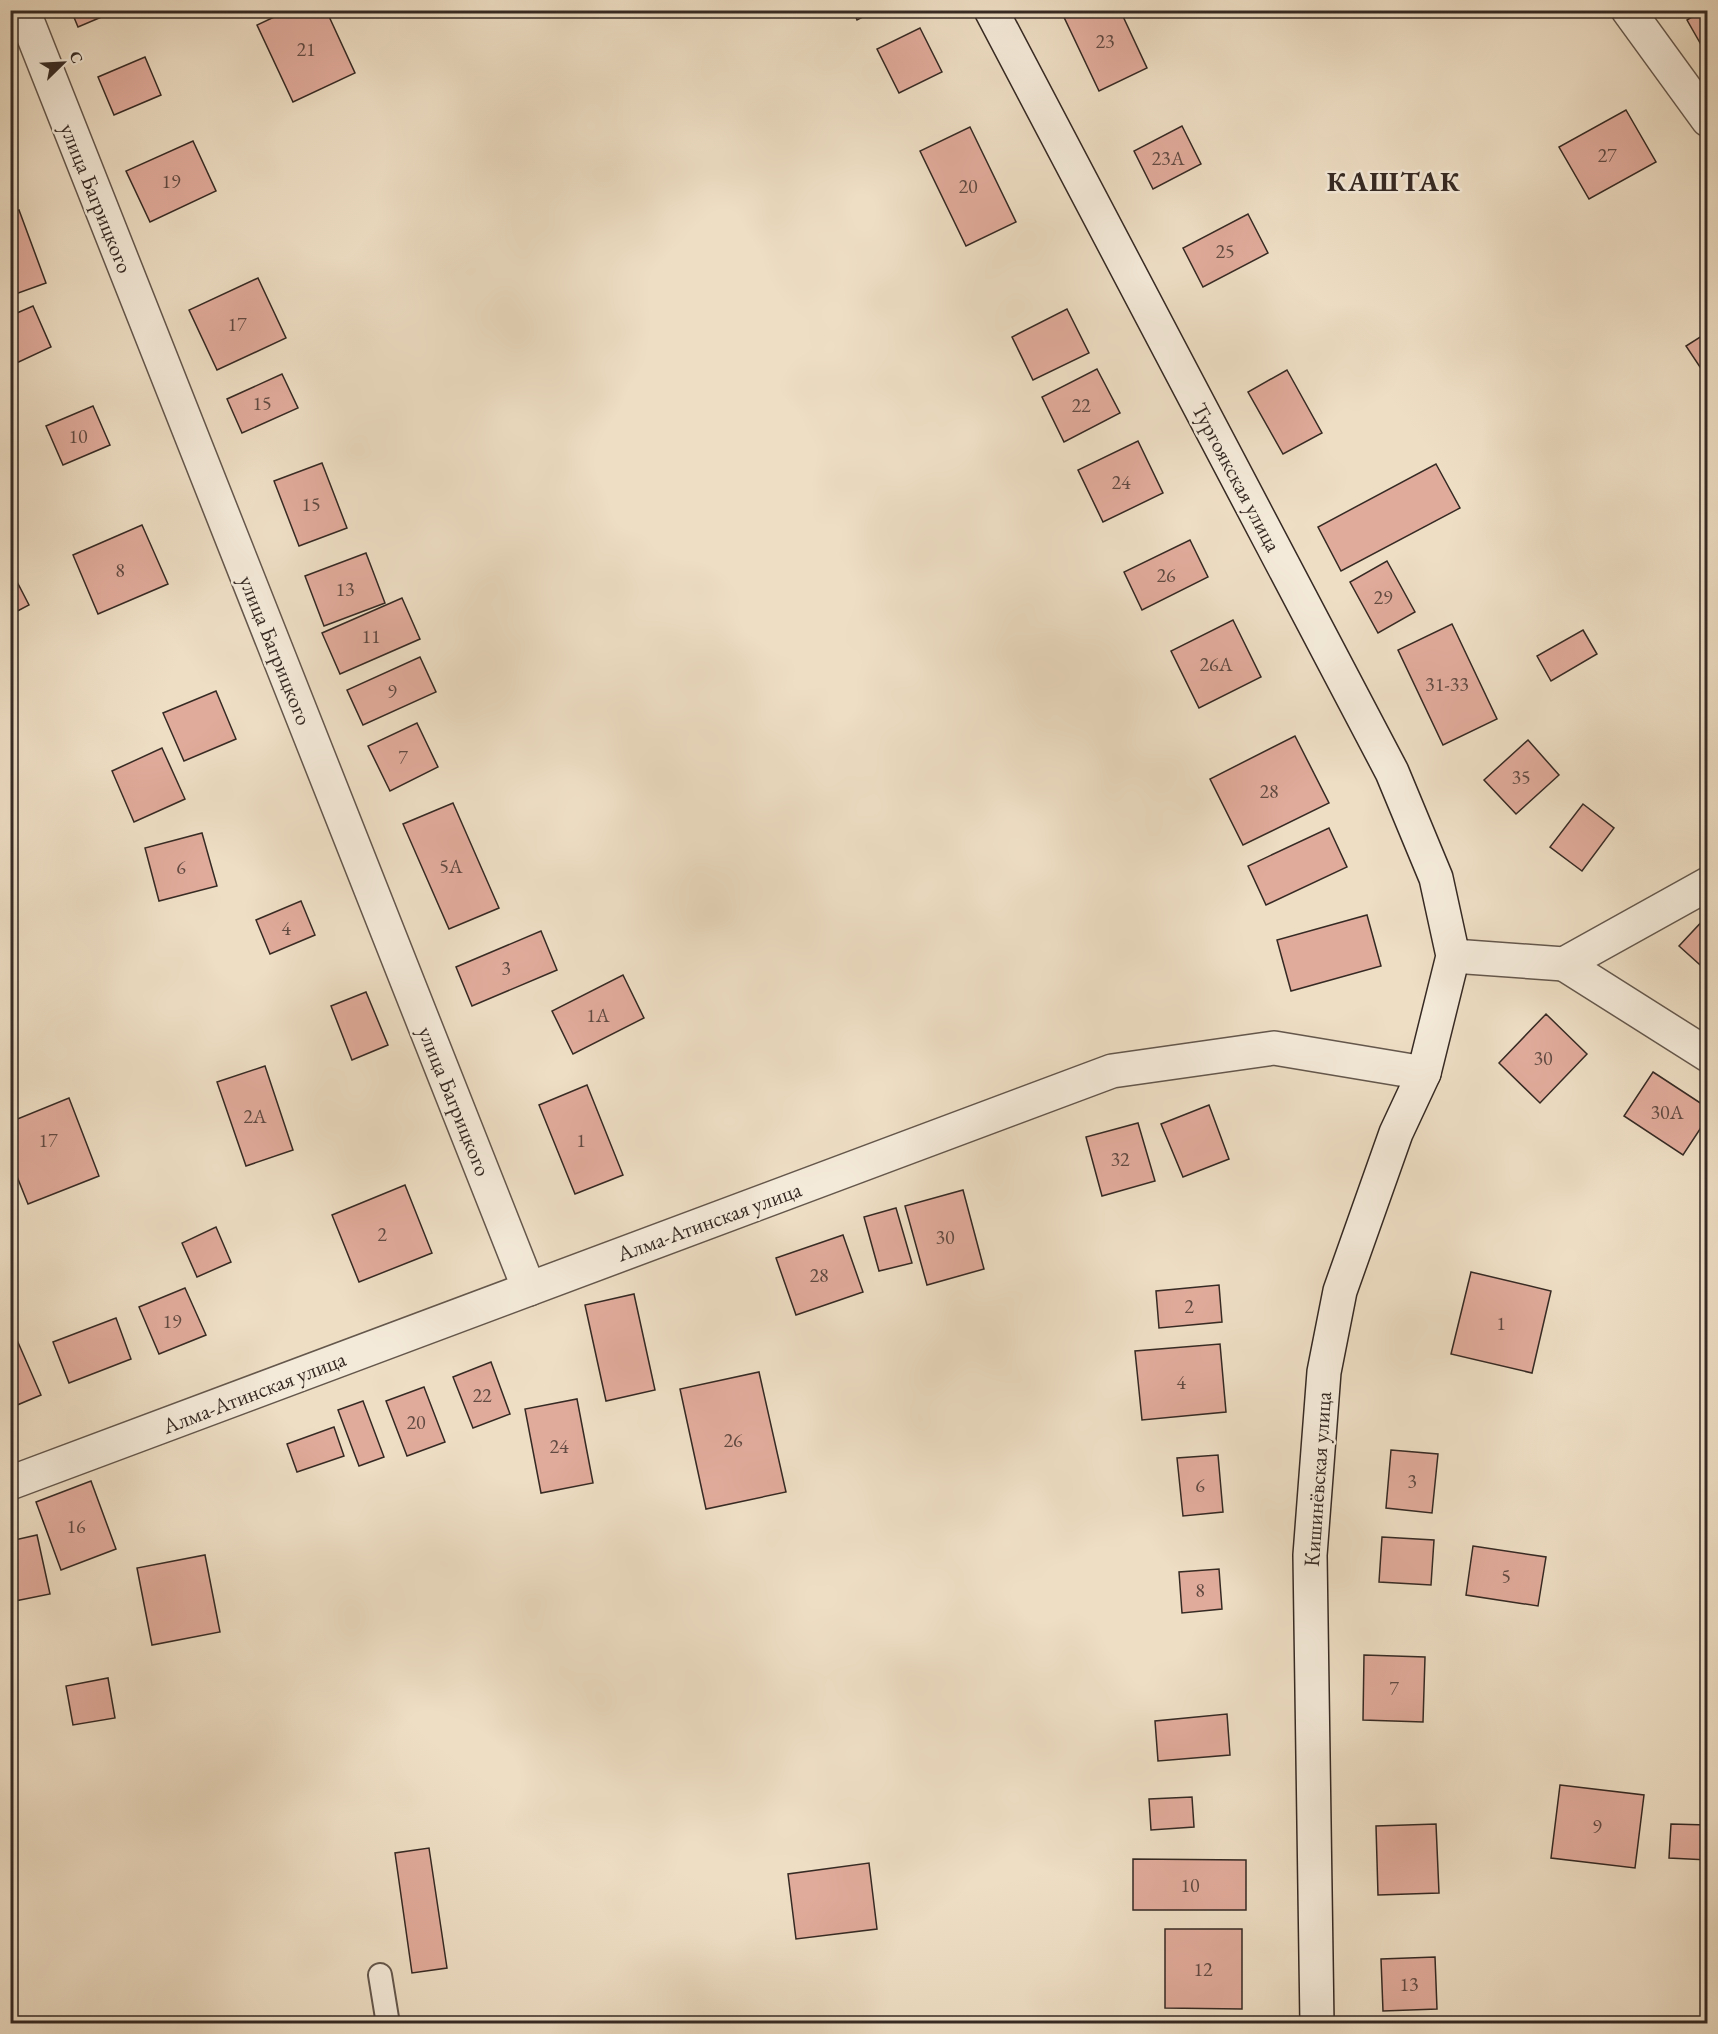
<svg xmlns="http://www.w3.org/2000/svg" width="1718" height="2034" font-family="'EB Garamond',serif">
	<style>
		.building { fill: #e1ab9b; stroke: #362a24; stroke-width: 1.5 }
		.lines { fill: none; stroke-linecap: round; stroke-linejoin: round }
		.lane-casing { stroke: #64574c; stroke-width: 26 }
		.street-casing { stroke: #64574c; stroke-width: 36 }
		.secondary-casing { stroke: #362a24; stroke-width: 36 }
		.lane { stroke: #f4ead9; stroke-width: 22 }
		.street { stroke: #f4ead9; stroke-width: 33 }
		.secondary { stroke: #f4ead9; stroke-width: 33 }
		.labels { text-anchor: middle; stroke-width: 5; stroke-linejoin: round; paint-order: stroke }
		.number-label { font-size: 20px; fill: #614a42 }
		.street-label { font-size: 22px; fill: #362a24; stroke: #f4ead9 }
		.district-label { font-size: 28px; font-weight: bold; letter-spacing: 1.5px; fill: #362a24; stroke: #f4ead9 }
	</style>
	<rect width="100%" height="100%" fill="#eedec4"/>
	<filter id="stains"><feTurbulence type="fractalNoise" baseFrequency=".00333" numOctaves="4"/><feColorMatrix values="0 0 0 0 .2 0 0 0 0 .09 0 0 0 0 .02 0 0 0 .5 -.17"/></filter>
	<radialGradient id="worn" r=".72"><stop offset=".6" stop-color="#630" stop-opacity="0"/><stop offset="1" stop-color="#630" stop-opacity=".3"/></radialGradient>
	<g class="building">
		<path d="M71,10H118L78,27Z"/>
		<path d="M289,10H326L355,73L293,102L257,25Z"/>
		<path d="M853,10H876L857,20Z"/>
		<path d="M1067,10H1120L1147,68L1099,91L1062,13Z"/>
		<path d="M1703,10H1708L1707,55L1687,20Z"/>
		<path d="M920,28L942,72L899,93L877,49Z"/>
		<path d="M145,57L161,95L114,115L98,77Z"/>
		<path d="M1626,110L1656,162L1589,199L1559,147Z"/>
		<path d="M1182,126L1201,164L1153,189L1134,151Z"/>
		<path d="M970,127L1016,222L966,246L920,151Z"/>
		<path d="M193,141L216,191L150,222L126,171Z"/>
		<path d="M19,210L46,283L10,296V213Z"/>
		<path d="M1248,214L1268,253L1203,287L1183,248Z"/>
		<path d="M258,278L286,338L217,370L189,310Z"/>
		<path d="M33,306L51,347L10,366V316Z"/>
		<path d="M1067,309L1089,353L1033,380L1012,337Z"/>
		<path d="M1708,332V379L1686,346Z"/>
		<path d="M1097,369L1120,413L1064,442L1042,397Z"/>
		<path d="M1287,370L1322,433L1283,454L1248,392Z"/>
		<path d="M282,374L298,408L242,433L227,399Z"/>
		<path d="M93,406L110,445L63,465L46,426Z"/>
		<path d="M1138,441L1163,493L1103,522L1078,470Z"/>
		<path d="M322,463L347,528L299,546L274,481Z"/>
		<path d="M1436,464L1460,508L1341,571L1318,527Z"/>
		<path d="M142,525L168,584L98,614L73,555Z"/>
		<path d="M1190,540L1208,577L1142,610L1124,572Z"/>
		<path d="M366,553L385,603L324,626L305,576Z"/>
		<path d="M1387,561L1415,612L1378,633L1350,582Z"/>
		<path d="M13,574L29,605L10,615V576Z"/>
		<path d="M402,598L420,639L340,674L322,633Z"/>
		<path d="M1233,620L1261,677L1199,708L1171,651Z"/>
		<path d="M1452,624L1497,719L1443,745L1398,650Z"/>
		<path d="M1583,630L1597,654L1551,681L1537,656Z"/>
		<path d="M420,657L436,692L363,725L347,690Z"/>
		<path d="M216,691L236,739L184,761L163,713Z"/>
		<path d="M417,723L438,767L390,791L368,746Z"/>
		<path d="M1295,736L1329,803L1243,845L1210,779Z"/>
		<path d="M1528,740L1559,775L1516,814L1484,780Z"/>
		<path d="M162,748L185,799L134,822L112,771Z"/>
		<path d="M453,803L499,908L449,929L403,824Z"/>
		<path d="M1583,804L1614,828L1582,871L1550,847Z"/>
		<path d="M1329,828L1347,867L1266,905L1248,866Z"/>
		<path d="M202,833L217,886L159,901L145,848Z"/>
		<path d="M301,901L315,935L270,954L256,920Z"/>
		<path d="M1367,915L1381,966L1291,991L1277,940Z"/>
		<path d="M1708,915V972L1679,946Z"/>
		<path d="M541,931L557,970L472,1006L456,967Z"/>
		<path d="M623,975L644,1018L573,1054L552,1011Z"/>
		<path d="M366,992L388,1045L352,1060L331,1006Z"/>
		<path d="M1546,1014L1587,1054L1540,1103L1499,1063Z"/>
		<path d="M265,1066L293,1150L246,1166L217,1082Z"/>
		<path d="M1653,1072L1708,1108V1117L1683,1155L1624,1116Z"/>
		<path d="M587,1085L623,1175L575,1194L539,1105Z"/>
		<path d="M69,1098L99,1176L28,1204L10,1159V1122Z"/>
		<path d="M1209,1105L1229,1159L1183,1177L1161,1124Z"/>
		<path d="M1138,1123L1155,1181L1102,1196L1086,1137Z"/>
		<path d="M405,1185L432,1253L359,1282L332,1215Z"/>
		<path d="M963,1190L984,1269L927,1285L905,1206Z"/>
		<path d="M896,1208L912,1263L879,1271L864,1217Z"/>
		<path d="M216,1227L231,1262L197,1277L182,1243Z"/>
		<path d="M843,1235L863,1292L796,1315L776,1258Z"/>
		<path d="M1471,1272L1551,1291L1532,1373L1451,1354Z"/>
		<path d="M1219,1285L1222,1322L1159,1328L1156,1291Z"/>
		<path d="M185,1288L206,1335L159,1354L139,1307Z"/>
		<path d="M634,1294L655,1390L606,1401L585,1305Z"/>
		<path d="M116,1318L131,1359L69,1383L53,1342Z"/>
		<path d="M10,1324L41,1395L10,1408Z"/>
		<path d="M1220,1344L1226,1412L1142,1420L1135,1351Z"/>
		<path d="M491,1362L510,1414L473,1428L453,1377Z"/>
		<path d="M759,1372L786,1492L706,1509L680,1389Z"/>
		<path d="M424,1387L445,1442L407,1456L386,1401Z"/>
		<path d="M577,1399L593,1483L541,1493L525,1409Z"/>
		<path d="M363,1401L384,1457L359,1466L338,1410Z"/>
		<path d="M334,1427L344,1456L297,1472L287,1444Z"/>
		<path d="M1391,1450L1438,1454L1432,1513L1386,1508Z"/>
		<path d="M1218,1455L1223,1512L1183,1516L1177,1458Z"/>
		<path d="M91,1481L116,1549L61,1570L36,1502Z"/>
		<path d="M37,1535L50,1594L10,1602V1541Z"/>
		<path d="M1382,1537L1434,1540L1431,1585L1379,1582Z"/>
		<path d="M1473,1546L1546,1557L1538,1606L1466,1595Z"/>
		<path d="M205,1555L220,1632L152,1645L137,1568Z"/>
		<path d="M1219,1569L1222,1609L1182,1613L1179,1572Z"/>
		<path d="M1364,1655L1425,1657L1423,1722L1363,1720Z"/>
		<path d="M108,1678L115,1718L73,1725L66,1686Z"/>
		<path d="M1227,1714L1230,1755L1158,1761L1155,1721Z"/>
		<path d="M1560,1785L1644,1795L1635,1868L1551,1858Z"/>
		<path d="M1192,1797L1194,1827L1151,1830L1149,1799Z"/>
		<path d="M1436,1824L1439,1893L1378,1895L1376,1826Z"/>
		<path d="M1671,1824L1708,1825V1860L1669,1858Z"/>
		<path d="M429,1848L447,1968L412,1973L395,1853Z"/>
		<path d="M1133,1859L1246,1860V1910H1133Z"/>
		<path d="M869,1863L877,1929L796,1939L788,1874Z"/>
		<path d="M1165,1929H1242V2009L1165,2008Z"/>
		<path d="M1435,1957L1437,2009L1383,2011L1381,1959Z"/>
	</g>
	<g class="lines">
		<defs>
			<path id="lane" d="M380,1975L388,2024"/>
			<g id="street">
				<path d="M23,10L529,1289"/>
				<path d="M1628,10L1708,120"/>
				<path d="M1453,956L1564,964L1708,884"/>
				<path d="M1564,964L1708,1055"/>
				<path d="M10,1483L1112,1071L1274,1048L1424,1073"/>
			</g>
			<path id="secondary" d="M991,10L1392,772L1436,878L1453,956L1424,1073L1396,1133L1340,1291L1324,1372L1310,1555L1317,2024"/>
		</defs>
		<use href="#lane" class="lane-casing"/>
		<use href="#street" class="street-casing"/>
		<use href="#secondary" class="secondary-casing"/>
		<use href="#lane" class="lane"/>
		<use href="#street" class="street"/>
		<use href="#secondary" class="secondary"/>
	</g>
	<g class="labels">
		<g class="number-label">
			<text x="1105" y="48">23</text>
			<text x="306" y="56">21</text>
			<text x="1607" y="162">27</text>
			<text x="1168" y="165">23А</text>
			<text x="171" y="188">19</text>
			<text x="968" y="193">20</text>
			<text x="1225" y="258">25</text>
			<text x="237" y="331">17</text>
			<text x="262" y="410">15</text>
			<text x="1081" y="412">22</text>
			<text x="78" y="443">10</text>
			<text x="1121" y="489">24</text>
			<text x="311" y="511">15</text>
			<text x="120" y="577">8</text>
			<text x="1166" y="582">26</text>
			<text x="345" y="596">13</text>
			<text x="1383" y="604">29</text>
			<text x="371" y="643">11</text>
			<text x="1216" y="671">26А</text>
			<text x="1447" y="691">31-33</text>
			<text x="392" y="698">9</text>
			<text x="403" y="764">7</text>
			<text x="1521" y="784">35</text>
			<text x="1269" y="798">28</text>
			<text x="451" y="873">5А</text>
			<text x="181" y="874">6</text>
			<text x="286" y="935">4</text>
			<text x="506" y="975">3</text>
			<text x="598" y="1022">1А</text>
			<text x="1543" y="1065">30</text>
			<text x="1667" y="1119">30А</text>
			<text x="255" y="1123">2А</text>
			<text x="48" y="1147">17</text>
			<text x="581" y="1147">1</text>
			<text x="1120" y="1166">32</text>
			<text x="382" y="1241">2</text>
			<text x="945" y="1244">30</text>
			<text x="819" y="1282">28</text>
			<text x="1189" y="1313">2</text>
			<text x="172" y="1328">19</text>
			<text x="1501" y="1330">1</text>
			<text x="1181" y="1389">4</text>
			<text x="482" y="1402">22</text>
			<text x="416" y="1429">20</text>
			<text x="733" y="1447">26</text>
			<text x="559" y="1453">24</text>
			<text x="1412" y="1488">3</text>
			<text x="1200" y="1492">6</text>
			<text x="76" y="1533">16</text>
			<text x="1506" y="1583">5</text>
			<text x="1200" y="1597">8</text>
			<text x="1394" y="1695">7</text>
			<text x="1597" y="1833">9</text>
			<text x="1190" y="1892">10</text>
			<text x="1203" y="1976">12</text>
			<text x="1409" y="1991">13</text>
		</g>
		<g class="street-label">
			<text transform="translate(97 198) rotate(68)" y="8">улица Багрицкого</text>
			<text transform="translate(1237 477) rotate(62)" y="8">Тургоякская улица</text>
			<text transform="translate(276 650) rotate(68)" y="8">улица Багрицкого</text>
			<text transform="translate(455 1101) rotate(68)" y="8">улица Багрицкого</text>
			<text transform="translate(709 1221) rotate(-20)" y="8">Алма-Атинская улица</text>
			<text transform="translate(254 1392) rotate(-21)" y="8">Алма-Атинская улица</text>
			<text transform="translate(1317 1479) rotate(-86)" y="8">Кишинёвская улица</text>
		</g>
		<g class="district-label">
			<text x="1394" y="191">КАШТАК</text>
		</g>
	</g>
	<rect width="1718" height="2034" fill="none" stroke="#eedec4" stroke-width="36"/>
	<rect x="12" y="12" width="1694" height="2010" fill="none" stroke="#362a24" stroke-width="3"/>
	<rect x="18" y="18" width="1682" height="1998" fill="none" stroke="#362a24" stroke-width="1.5"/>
	<g transform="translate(63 63) rotate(66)" stroke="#f4ead9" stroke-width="4.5" paint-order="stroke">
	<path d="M0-4.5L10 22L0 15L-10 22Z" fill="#362a24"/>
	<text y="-9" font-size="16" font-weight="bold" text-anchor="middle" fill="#362a24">С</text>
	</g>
	<rect width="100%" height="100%" filter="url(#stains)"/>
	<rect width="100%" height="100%" fill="url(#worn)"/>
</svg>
